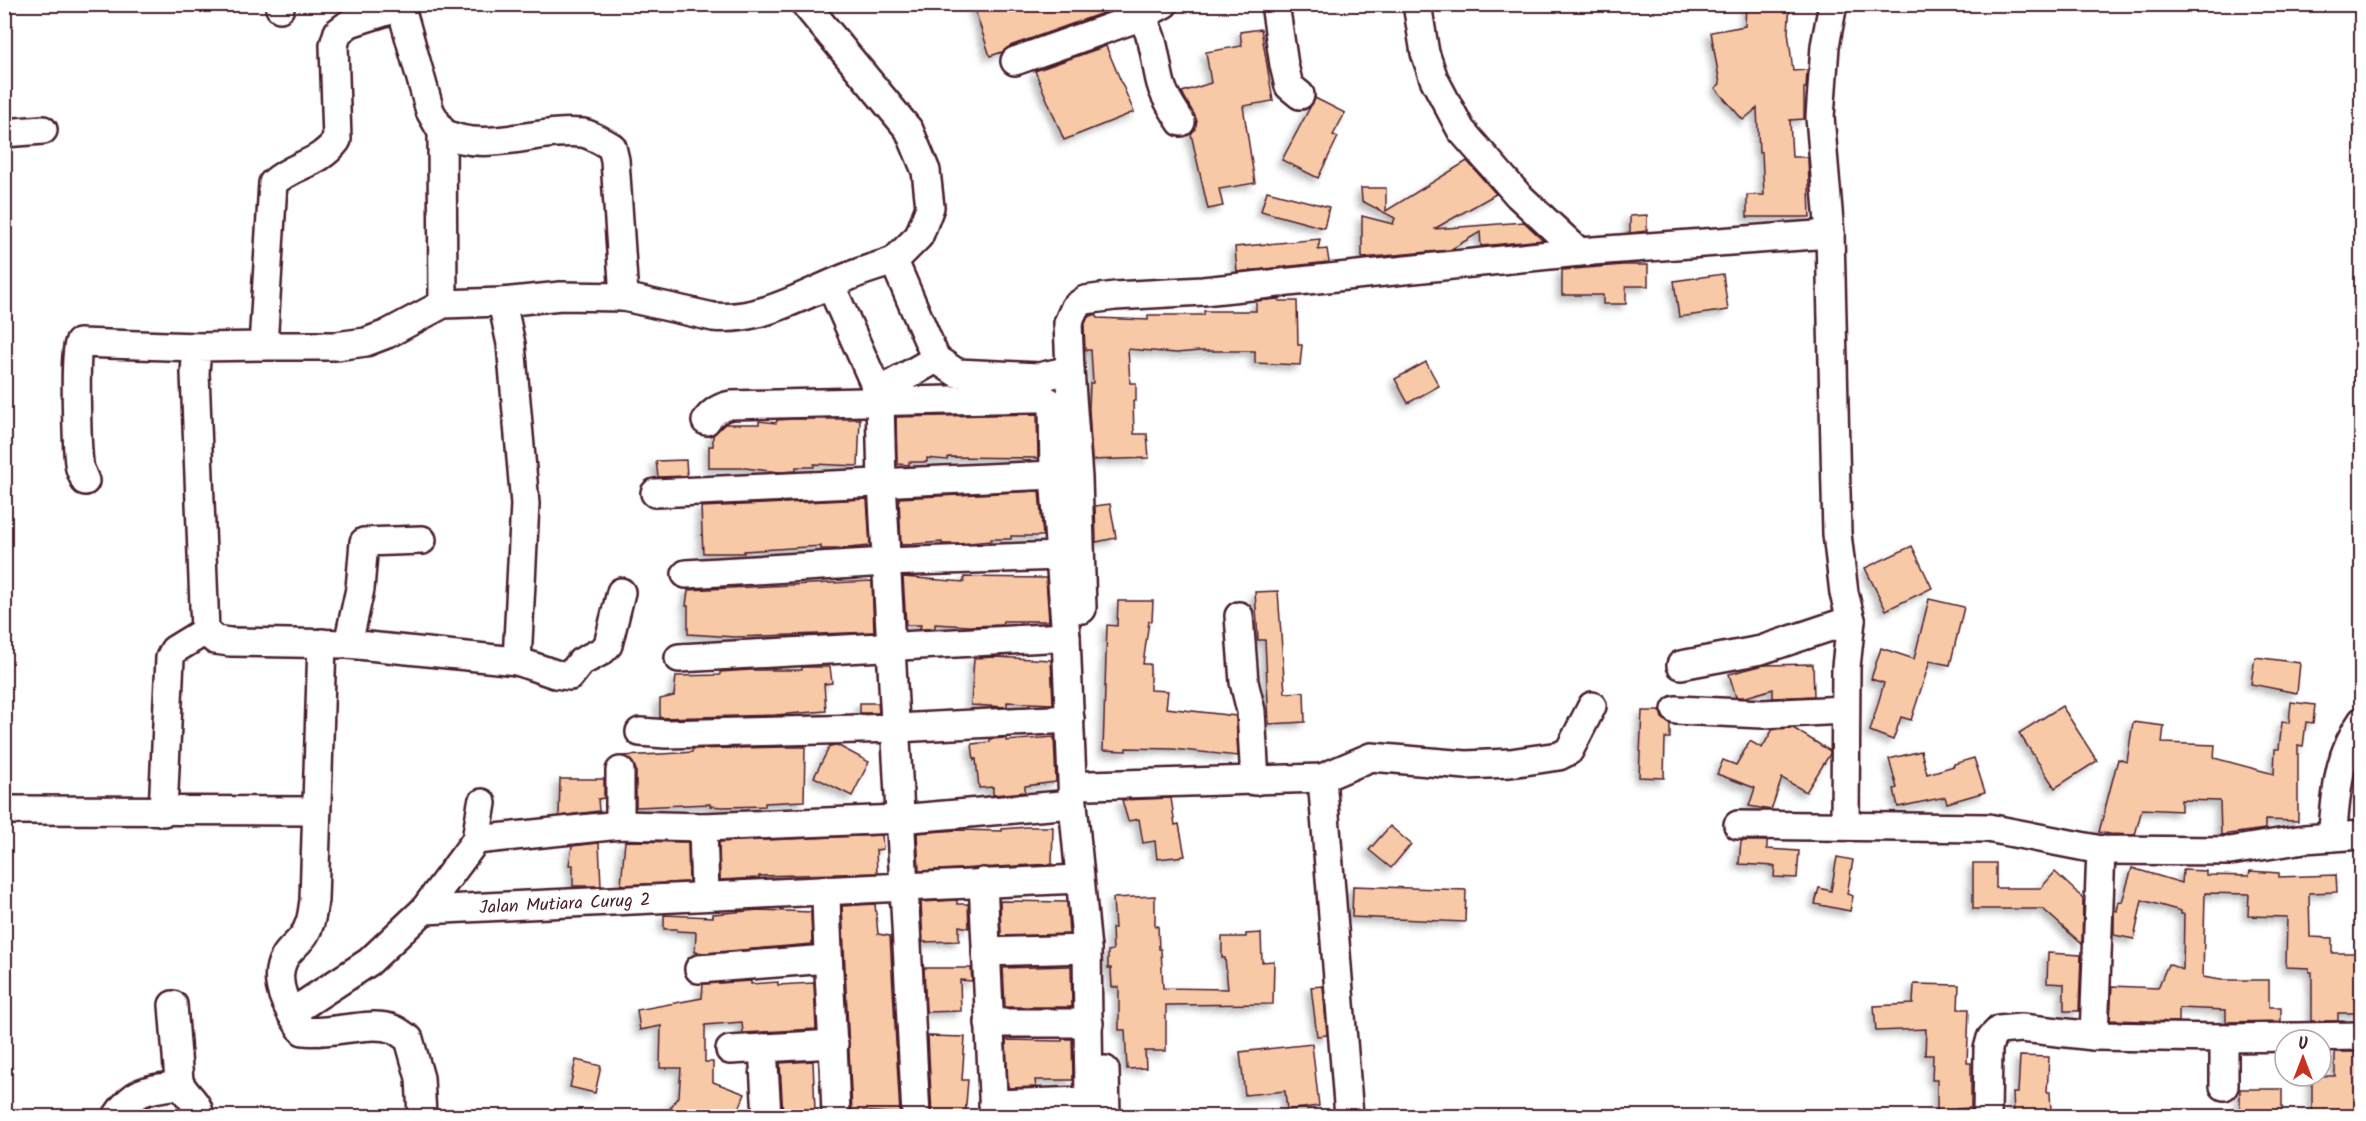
<svg xmlns="http://www.w3.org/2000/svg" width="2366" height="1121" font-family="Kalam,sans-serif">
	<style>
		.building { fill: #f8c9a7; stroke: #4a1f2b; stroke-width: 1.5; filter: url(#shadow) }
		.lines { fill: none; stroke-linecap: round; stroke-linejoin: round }
		.minor-casing { stroke: #4a1f2b; stroke-width: 32 }
		.minor { stroke: #fff; stroke-width: 27 }
		.labels { text-anchor: middle; stroke-width: 4.5; stroke-linejoin: round; paint-order: stroke }
		.street-label { font-size: 18px; fill: #4a1f2b; stroke: #fff }
	</style>
	<defs>
		<filter id="shadow"><feDropShadow dx="-4.5" dy="4.5" stdDeviation="3" flood-color="#0004"/></filter>
	</defs>
	<rect width="100%" height="100%" fill="#fff"/>
	<filter id="ink" filterUnits="userSpaceOnUse"><feTurbulence type="fractalNoise" baseFrequency=".0167" numOctaves="2"/><feDisplacementMap in="SourceGraphic" scale="12" xChannelSelector="R" yChannelSelector="G"/><feConvolveMatrix kernelMatrix="1 2 1 2 8 2 1 2 1" color-interpolation-filters="sRGB"/></filter>
	<g filter="url(#ink)">
		<g class="building">
			<path d="M973,4H1128L1010,46L1002,52L990,56Z"/>
			<path d="M1746,4H1790L1788,32L1793,71L1807,70V72L1806,88H1804V119L1790,120L1792,157H1808L1810,217H1747V195H1764L1762,152L1759,153L1757,108L1743,120L1715,88L1720,84L1711,32L1745,26Z"/>
			<path d="M1261,29L1273,101L1243,106L1255,183L1219,189L1223,206L1208,209L1191,134L1195,129L1197,121L1182,92L1211,83L1206,52L1242,46L1240,32Z"/>
			<path d="M1106,46L1134,112L1064,140L1035,71Z"/>
			<path d="M1315,98L1345,113L1333,135L1338,137L1318,178L1282,160Z"/>
			<path d="M1467,161L1496,194L1434,229L1524,222L1543,240L1481,246L1480,232L1450,250L1362,258V216L1393,224L1395,218L1362,201L1361,188H1386V211Z"/>
			<path d="M1267,191L1329,207L1324,228L1261,211Z"/>
			<path d="M1647,215V231L1630,233V216Z"/>
			<path d="M1320,239L1318,250L1327,249L1329,262L1237,272L1235,247Z"/>
			<path d="M1623,265H1648V286H1626V304H1603V295H1562V270Z"/>
			<path d="M1723,274L1728,310L1679,317L1674,281Z"/>
			<path d="M1278,299L1279,301H1297L1298,345H1302L1300,365L1255,363V351H1199L1176,353L1128,349L1130,383H1136V401H1133L1134,434H1147L1149,458L1092,460L1089,409L1090,383H1093L1091,350H1085L1084,326L1088,317L1097,314V318L1148,320V315H1204V311H1256V301Z"/>
			<path d="M1426,362L1439,386L1408,403L1395,379Z"/>
			<path d="M1037,414L1038,458L948,457L947,460L927,458V462H909V465L897,464L896,417Z"/>
			<path d="M792,419H860L858,466L814,464V467H796V471L780,472L745,468H709V446H713V435L725,424H759V421L776,423L777,420Z"/>
			<path d="M686,460L687,476L658,477L656,461Z"/>
			<path d="M1039,491L1043,536H1011V539H991V541L958,544H942V542L901,545L899,498Z"/>
			<path d="M867,499L870,546L836,549H821V546L744,551V553H703L701,507Z"/>
			<path d="M1110,504L1116,538L1096,542L1095,506Z"/>
			<path d="M1912,546L1932,588L1886,610L1865,568Z"/>
			<path d="M903,577L964,582V577L1046,578L1049,621H1003L1002,625L969,626L935,624V628L924,629H920L921,625H906Z"/>
			<path d="M872,581L874,632L735,637L688,634V606H686L688,590Z"/>
			<path d="M1278,591L1285,693L1304,692L1305,722L1269,724L1265,640H1258L1255,592Z"/>
			<path d="M1929,599L1964,607L1950,665L1930,661L1911,720L1901,717L1893,740L1870,731L1884,683L1871,679L1881,648L1914,659Z"/>
			<path d="M1118,601H1153L1152,621H1149L1143,664H1150V690L1168,691L1166,708L1236,716L1238,756L1173,749L1126,748V751L1103,750L1107,625L1117,626Z"/>
			<path d="M996,657L1051,660L1053,704L1007,702V707L971,705L974,658Z"/>
			<path d="M2255,657L2300,663L2297,693L2251,684Z"/>
			<path d="M1813,664L1814,696L1773,698V689L1746,697H1736L1729,674L1764,665Z"/>
			<path d="M802,667H830L832,683L824,684L826,711L775,715H777L660,718V699L674,696L676,676L720,675V672L750,670H802Z"/>
			<path d="M2291,702L2315,705L2313,723L2306,722L2303,747L2298,746V821L2265,820V829L2221,835L2220,801L2181,800V811L2142,809L2135,835L2110,834L2099,832L2118,759L2127,762L2133,722L2164,726L2162,743L2215,745L2214,758L2274,774L2275,749H2279L2282,722L2289,723Z"/>
			<path d="M860,703H878L879,713H860Z"/>
			<path d="M2062,706L2097,761L2055,788L2019,733Z"/>
			<path d="M1642,711H1660L1662,718L1670,724V738H1665L1664,778L1639,777Z"/>
			<path d="M1793,728L1830,751V754L1806,792L1782,778L1771,810L1749,806L1755,788L1717,774L1723,760L1736,765L1750,741L1762,748L1773,729Z"/>
			<path d="M1054,737L1056,782L1025,786V792L993,795V787L979,788L976,759L974,760L972,744L990,742V739L1006,738V741Z"/>
			<path d="M837,745L869,762L852,796L814,777L830,746Z"/>
			<path d="M785,747H805L804,801L765,803V806L723,807L710,806V804L636,807V770L633,763L624,756L680,753L692,752V749Z"/>
			<path d="M1921,751L1927,774L1954,766V764L1974,758L1985,792L1947,803L1945,797L1898,807L1894,789L1897,788L1889,759Z"/>
			<path d="M560,779H604V798L598,799L599,811L559,816Z"/>
			<path d="M1171,798L1175,825L1179,824L1185,856L1157,859L1155,841L1143,843L1139,819L1128,821L1122,800Z"/>
			<path d="M1390,826L1411,844L1391,868L1369,850Z"/>
			<path d="M1027,827H1053L1052,864L919,871L917,833L958,830L1002,831V829Z"/>
			<path d="M882,835L883,849L876,850L877,873L759,876V878L720,880L719,842Z"/>
			<path d="M625,841L688,842L689,882L621,885Z"/>
			<path d="M1741,841H1767V849L1799,851L1797,878L1774,877L1775,866L1739,864Z"/>
			<path d="M599,843L601,886H573V865H569L572,846Z"/>
			<path d="M1837,857L1853,860L1847,894L1853,896L1850,911L1815,904L1819,888L1831,891Z"/>
			<path d="M1973,863H1996V888H2041L2055,872L2083,898L2082,944L2043,909H1973Z"/>
			<path d="M2132,868L2182,883L2183,870L2206,871V875L2249,876L2250,871L2279,873V877L2336,875L2337,892L2309,893L2310,937L2332,938V953H2361L2360,1013H2338V1021H2312V972H2309V968L2286,967L2287,917L2248,916L2249,894L2205,893L2203,977L2221,980H2269V1007H2281V1021L2226,1022V1010L2179,1008V1022L2110,1020L2112,986L2158,988L2168,964L2183,970L2184,914H2181V911L2142,900L2134,939L2114,935V910L2117,911L2119,901L2122,902Z"/>
			<path d="M1353,886L1466,890L1465,922L1352,917Z"/>
			<path d="M1155,896V927L1158,926L1159,949H1161L1163,988L1228,989L1225,958H1222V937H1246V934L1261,933L1262,962L1274,961L1273,1004L1166,1005V1051H1145L1146,1068L1127,1069L1125,1030H1119V987H1112L1111,968H1108V951L1113,950L1112,928H1115L1113,898Z"/>
			<path d="M957,900V904H968L969,928L959,926V941L923,942L921,902Z"/>
			<path d="M1000,901L1067,902L1069,934L1001,936Z"/>
			<path d="M875,904L878,934L890,936L900,1114L863,1111L862,1114L852,1112L842,906Z"/>
			<path d="M759,910L811,912L812,944L705,953L695,952L696,932L677,931V929H664V915L713,917V914Z"/>
			<path d="M2048,953L2081,955L2079,1011H2064V984L2047,983Z"/>
			<path d="M1069,966H1071L1072,1007H1005L1003,968Z"/>
			<path d="M924,968H971L972,981L960,980L961,1011L926,1012Z"/>
			<path d="M751,981V984L778,982V985L814,983L816,1029L743,1033L742,1022L705,1025V1062H713V1082L745,1094L736,1116H665L679,1095L681,1068H660L661,1026L640,1030L637,1010L702,998L703,984Z"/>
			<path d="M1914,984L1959,985L1958,1009H1969L1967,1063H1971V1108L1956,1109V1112H1937V1080H1932L1933,1055H1925L1926,1029L1876,1031L1874,1006L1913,1004Z"/>
			<path d="M1323,986L1327,1035L1317,1036L1311,987Z"/>
			<path d="M928,1036L965,1037L962,1080H968L965,1116H932Z"/>
			<path d="M1062,1039H1072L1073,1080H1035L1036,1087L1008,1088L1006,1040L1062,1041Z"/>
			<path d="M1312,1044L1319,1106L1287,1110L1285,1091L1245,1095L1240,1052Z"/>
			<path d="M2335,1052H2361V1116H2312V1076H2335Z"/>
			<path d="M2020,1056L2049,1057L2047,1092H2050L2051,1112L2014,1113L2013,1093H2018Z"/>
			<path d="M576,1060L601,1066L595,1093L570,1087Z"/>
			<path d="M813,1061L815,1111L814,1116H783L780,1063Z"/>
			<rect x="2240" y="1089" width="42" height="27"/>
		</g>
		<g class="lines">
			<defs>
				<g id="minor">
					<path d="M280,4V8"/>
					<path d="M400,4L430,111L442,132L443,304"/>
					<path d="M805,4L909,130L926,171L930,207L919,236L894,261L936,359L957,373L1039,377L1070,370L1068,323L1075,307L1085,300L1115,296L1203,291L1579,252L1830,234"/>
					<path d="M1275,4L1284,65L1289,86L1300,95"/>
					<path d="M1417,4L1425,53L1434,79L1461,130L1518,195L1579,252"/>
					<path d="M1833,4L1825,46L1820,117L1830,234L1837,534L1844,593L1851,620L1846,667L1845,825"/>
					<path d="M400,7L350,23L338,32L334,45L337,140C318,166 295,163 273,183L263,346L197,347L195,373L205,631L215,640L230,642L348,644L517,661L555,674L570,676L581,662L602,651L608,645L621,592"/>
					<path d="M1140,17C1155,34 1155,63 1161,84C1164,97 1174,110 1181,122"/>
					<path d="M1015,61L1140,17L1164,4"/>
					<path d="M442,132C484,155 537,128 583,133C593,135 603,142 612,147L615,160L624,297"/>
					<path d="M4,133L43,130"/>
					<path d="M502,302L511,344L525,504L517,661"/>
					<path d="M263,346H336L366,342L387,334L443,304L502,302L561,296L624,297L713,317C761,322 806,293 850,276C864,270 879,266 894,261"/>
					<path d="M1070,370L1078,478L1082,609"/>
					<path d="M878,392L936,359"/>
					<path d="M706,421C712,412 720,407 731,405L1033,398H1043L1053,404L1054,475L1066,637L1073,804L1087,949L1089,1097L1085,1101L993,1104"/>
					<path d="M85,481C83,475 79,469 79,463C77,447 74,351 79,343L197,347"/>
					<path d="M655,493L1054,475"/>
					<path d="M686,574L887,562L1061,556"/>
					<path d="M1239,616L1244,682L1251,711L1255,781"/>
					<path d="M322,643L314,900C312,915 311,927 301,939C296,945 289,950 285,957C270,982 289,1011 303,1031C330,1035 370,1020 393,1029C399,1031 404,1036 409,1039L420,1078L422,1116"/>
					<path d="M348,644L360,589L364,542L422,540"/>
					<path d="M679,658L1066,637"/>
					<path d="M1681,665L1761,650L1851,620"/>
					<path d="M1676,710L1763,714L1845,710"/>
					<path d="M640,732L666,734L897,728L1070,719"/>
					<path d="M620,771V825"/>
					<path d="M1322,778L1349,1116"/>
					<path d="M1090,785L1322,778L1371,757L1466,765L1510,763L1559,756L1569,751L1592,706"/>
					<path d="M4,810L316,811"/>
					<path d="M163,812L170,658L174,650L205,631"/>
					<path d="M1738,825L1988,828L2101,850L2230,851L2304,839L2362,835"/>
					<path d="M703,827L705,896"/>
					<path d="M2332,837C2337,794 2336,758 2362,721"/>
					<path d="M476,840L620,825L703,827L899,819L1073,804"/>
					<path d="M983,882L994,1116"/>
					<path d="M826,890C827,966 834,1041 836,1116"/>
					<path id="s1" d="M424,910L904,887L882,482L880,402L878,392L836,297"/>
					<path d="M986,952L1087,949"/>
					<path d="M699,969L827,959"/>
					<path d="M173,1005L179,1081C184,1095 197,1099 200,1116"/>
					<path d="M291,1013L369,962L424,910L476,840L482,803"/>
					<path d="M989,1023H1089"/>
					<path d="M2094,1036L2101,850"/>
					<path d="M763,1048L767,1116"/>
					<path d="M730,1050L834,1044"/>
					<path d="M1105,1070L1106,1116"/>
					<path d="M2224,1086V1038"/>
					<path d="M117,1116C134,1089 150,1089 180,1085"/>
					<path d="M916,1116L904,887L1079,879"/>
					<path d="M1987,1116L1988,1049L1991,1038L1999,1030L2021,1028L2094,1036L2224,1038L2362,1036"/>
				</g>
			</defs>
			<use href="#minor" class="minor-casing"/>
			<use href="#minor" class="minor"/>
		</g>
	</g>
	<g class="labels">
		<g class="street-label">
			<text dy="6" stroke="none"><textPath href="#s1" startOffset="141">Jalan Mutiara Curug 2</textPath></text>
		</g>
	</g>
	<rect width="2366" height="1121" fill="none" stroke="#fff" stroke-width="24"/>
	<rect x="12" y="12" width="2342" height="1097" fill="none" stroke="#4a1f2b" stroke-width="2" filter="url(#ink)"/>
	<g transform="translate(2303 1058)"><circle r="28" fill="#ffffff" stroke="#b7a5aa" stroke-width="1.5"/>
	<path d="M0-4.5L10 22L0 15L-10 22Z" fill="#c8321e"/>
	<text y="-9" font-size="16" font-weight="bold" text-anchor="middle" fill="#4a1f2b">U</text>
	</g>
</svg>
